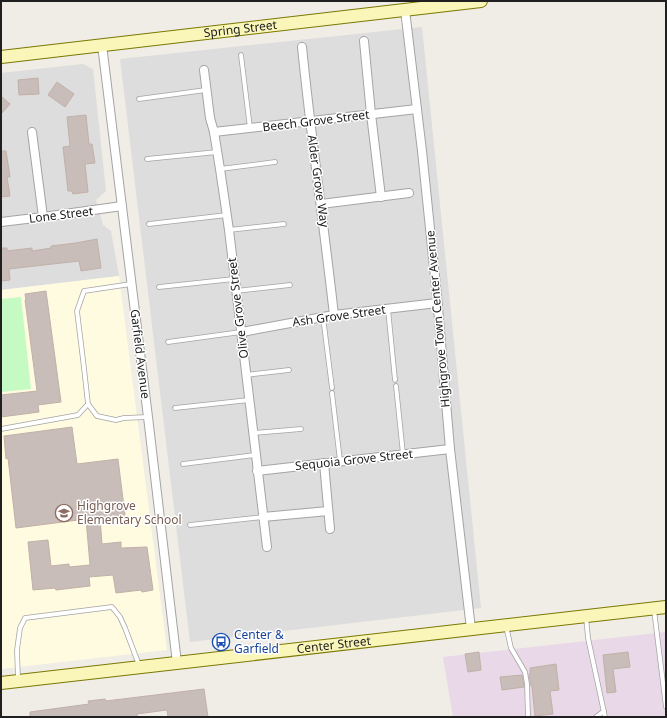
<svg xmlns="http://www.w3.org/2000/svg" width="667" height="718" font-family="'Noto Sans',sans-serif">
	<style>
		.residential { fill: #dedddd }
		.industrial { fill: #e9d8e8 }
		.education { fill: #fffbe0 }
		.park { fill: #c5fac3 }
		.building { fill: #c8bdb9; stroke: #c2b0a8 }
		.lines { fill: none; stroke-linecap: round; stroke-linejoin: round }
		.lane-casing { stroke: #a4a4a4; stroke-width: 5.5 }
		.street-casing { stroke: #a4a4a4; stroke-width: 10 }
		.secondary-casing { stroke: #7a7803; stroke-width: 14 }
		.lane { stroke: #fff; stroke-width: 4 }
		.street { stroke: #fff; stroke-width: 8 }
		.secondary { stroke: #faf6ba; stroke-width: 12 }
		.labels { text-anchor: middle; stroke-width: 3; stroke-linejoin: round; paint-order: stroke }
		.street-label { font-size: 12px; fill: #202020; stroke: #fff }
		.education-label { font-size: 12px; fill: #785e54; stroke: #fff; text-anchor: start }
		.transit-label { font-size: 12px; fill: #164399; stroke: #fff; text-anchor: start }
	</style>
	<rect width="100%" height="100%" fill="#f0ece6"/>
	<g class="residential">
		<path d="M422,27L481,608L190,642L120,59Z"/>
		<path d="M83,64L93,69L106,191L96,200L103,225L111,231L119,276L1,290V73Z"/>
	</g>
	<path class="industrial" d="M666,632V717H453L443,657Z"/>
	<path class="education" d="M119,276L167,650L1,669V290Z"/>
	<path class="park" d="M21,297L31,389L1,392V299Z"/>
	<g class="building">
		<path d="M38,78L39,94L19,95L18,80Z"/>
		<path d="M57,82L74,94L65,107L48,95Z"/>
		<path d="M1,96L10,104L1,114Z"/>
		<path d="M86,115L89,144H92L95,163L85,164L88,192L73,194L72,191H68L63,147L70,146L67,117Z"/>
		<path d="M1,151H6L10,177H7L10,196L1,197Z"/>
		<path d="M97,239L101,268L81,271L79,261L9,269L10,280L1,281V248H7V251L32,248V251L51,248V246L76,243Z"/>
		<path d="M46,291L61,402L38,405L39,412L1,417V395L37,391L25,300H26L25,294Z"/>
		<path d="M72,427L77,464L118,459L125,515L100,518L102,544L121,542V548L147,547L153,590L142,592L141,590L116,593L113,575L89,577L90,586L56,590L55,588L33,590L28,542L48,540L51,566L69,564V567L90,565L86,519L16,528L8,458L6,459L4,436Z"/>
		<path d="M479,652L481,670L468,672L465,654Z"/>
		<path d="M628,652L630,667L613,669L616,692L607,693L603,655Z"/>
		<path d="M556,664L559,690L550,691L553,714L535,716L532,686H531L529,674H530V668Z"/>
		<path d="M522,675L524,687L502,690L500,677Z"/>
		<path d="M204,689L208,717H168L167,710L137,714V717H30V712L89,704L88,701L105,699L106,701Z"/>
	</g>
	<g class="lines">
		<defs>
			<g id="lane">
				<path d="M241,55L250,128"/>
				<path d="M139,99L206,90"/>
				<path d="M147,159L217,152"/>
				<path d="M220,169L275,162"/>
				<path d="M149,224L227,215"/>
				<path d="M229,230L284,224"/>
				<path d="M131,284L84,291L77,311L84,368L88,404L97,416L116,420L124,418L148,417"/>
				<path d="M159,287L234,279"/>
				<path d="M236,291L290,285"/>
				<path d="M388,309L395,380"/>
				<path d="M323,317L332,388"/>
				<path d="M168,342L241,332"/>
				<path d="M246,375L289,370"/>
				<path d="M396,386L403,454"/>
				<path d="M332,393L340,461"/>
				<path d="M175,408L249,400"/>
				<path d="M1,429L78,415L88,404"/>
				<path d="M253,433L301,429"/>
				<path d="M183,464L255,455"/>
				<path d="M190,525L263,517"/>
				<path d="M654,610L666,707"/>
				<path d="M586,617L588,638L605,717"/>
				<path d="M506,626L511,648L525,672L527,684L528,717"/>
				<path d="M18,679L17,650L20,628L25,618L112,607L120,617L125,628L139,665"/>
				<path d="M596,717L604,711"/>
			</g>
			<g id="street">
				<path d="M405,10L422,151L437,296L450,449L471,629"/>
				<path d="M364,41L371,114L381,197"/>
				<path d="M102,45L148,417L177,663"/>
				<path d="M302,47C311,137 324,226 334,315"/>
				<path d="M204,70L210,118L214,132L220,169L229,230L267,547"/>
				<path d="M32,132L43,217"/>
				<path d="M214,132L417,109"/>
				<path d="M321,204L409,193"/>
				<path d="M1,222L43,217L122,206"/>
				<path d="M242,332L334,315L437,303"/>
				<path d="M324,463L330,529"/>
				<path d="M257,471L450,449"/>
				<path d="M263,517L328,511"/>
			</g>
			<g id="secondary">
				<path id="s1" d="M1,57L481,1"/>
				<path id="s2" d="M1,683L666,607"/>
			</g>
		</defs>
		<use href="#lane" class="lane-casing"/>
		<use href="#street" class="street-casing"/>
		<use href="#secondary" class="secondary-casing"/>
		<use href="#lane" class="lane"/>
		<use href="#street" class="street"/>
		<use href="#secondary" class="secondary"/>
	</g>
	<defs>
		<symbol id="school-ring" viewBox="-11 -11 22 22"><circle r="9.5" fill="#fff" stroke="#8d6e63" stroke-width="1.5"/><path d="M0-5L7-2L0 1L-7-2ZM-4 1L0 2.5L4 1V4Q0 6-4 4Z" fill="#8d6e63"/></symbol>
		<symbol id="bus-ring" viewBox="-11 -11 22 22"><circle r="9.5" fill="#fff" stroke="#1a4fb4" stroke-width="1.5"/><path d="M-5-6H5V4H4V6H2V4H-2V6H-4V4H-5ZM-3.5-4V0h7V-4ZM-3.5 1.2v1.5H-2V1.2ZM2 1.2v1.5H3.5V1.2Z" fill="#1a4fb4"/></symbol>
	</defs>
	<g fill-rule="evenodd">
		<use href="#school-ring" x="54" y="503" width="20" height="20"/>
		<use href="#bus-ring" x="211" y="632" width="20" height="20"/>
	</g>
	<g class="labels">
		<g class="street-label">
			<text dy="4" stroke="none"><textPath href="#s1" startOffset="241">Spring Street</textPath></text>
			<text transform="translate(316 121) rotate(-7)" y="4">Beech Grove Street</text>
			<text transform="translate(318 181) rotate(82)" y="4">Alder Grove Way</text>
			<text transform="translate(61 215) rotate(-7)" y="4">Lone Street</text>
			<text transform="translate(238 308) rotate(-97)" y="4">Olive Grove Street</text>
			<text transform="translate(339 316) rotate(-8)" y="4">Ash Grove Street</text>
			<text transform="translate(438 319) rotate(-95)" y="4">Highgrove Town Center Avenue</text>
			<text transform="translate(140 354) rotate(83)" y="4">Garfield Avenue</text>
			<text transform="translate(354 460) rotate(-6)" y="4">Sequoia Grove Street</text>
			<text dy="4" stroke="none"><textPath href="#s2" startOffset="335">Center Street</textPath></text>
		</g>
		<g class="education-label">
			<text x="77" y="510">Highgrove<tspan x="77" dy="14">Elementary School</tspan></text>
		</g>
		<g class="transit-label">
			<text x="234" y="639">Center &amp;<tspan x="234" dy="14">Garfield</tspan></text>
		</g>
	</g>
	<rect width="667" height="718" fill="none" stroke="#202020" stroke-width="4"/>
</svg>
